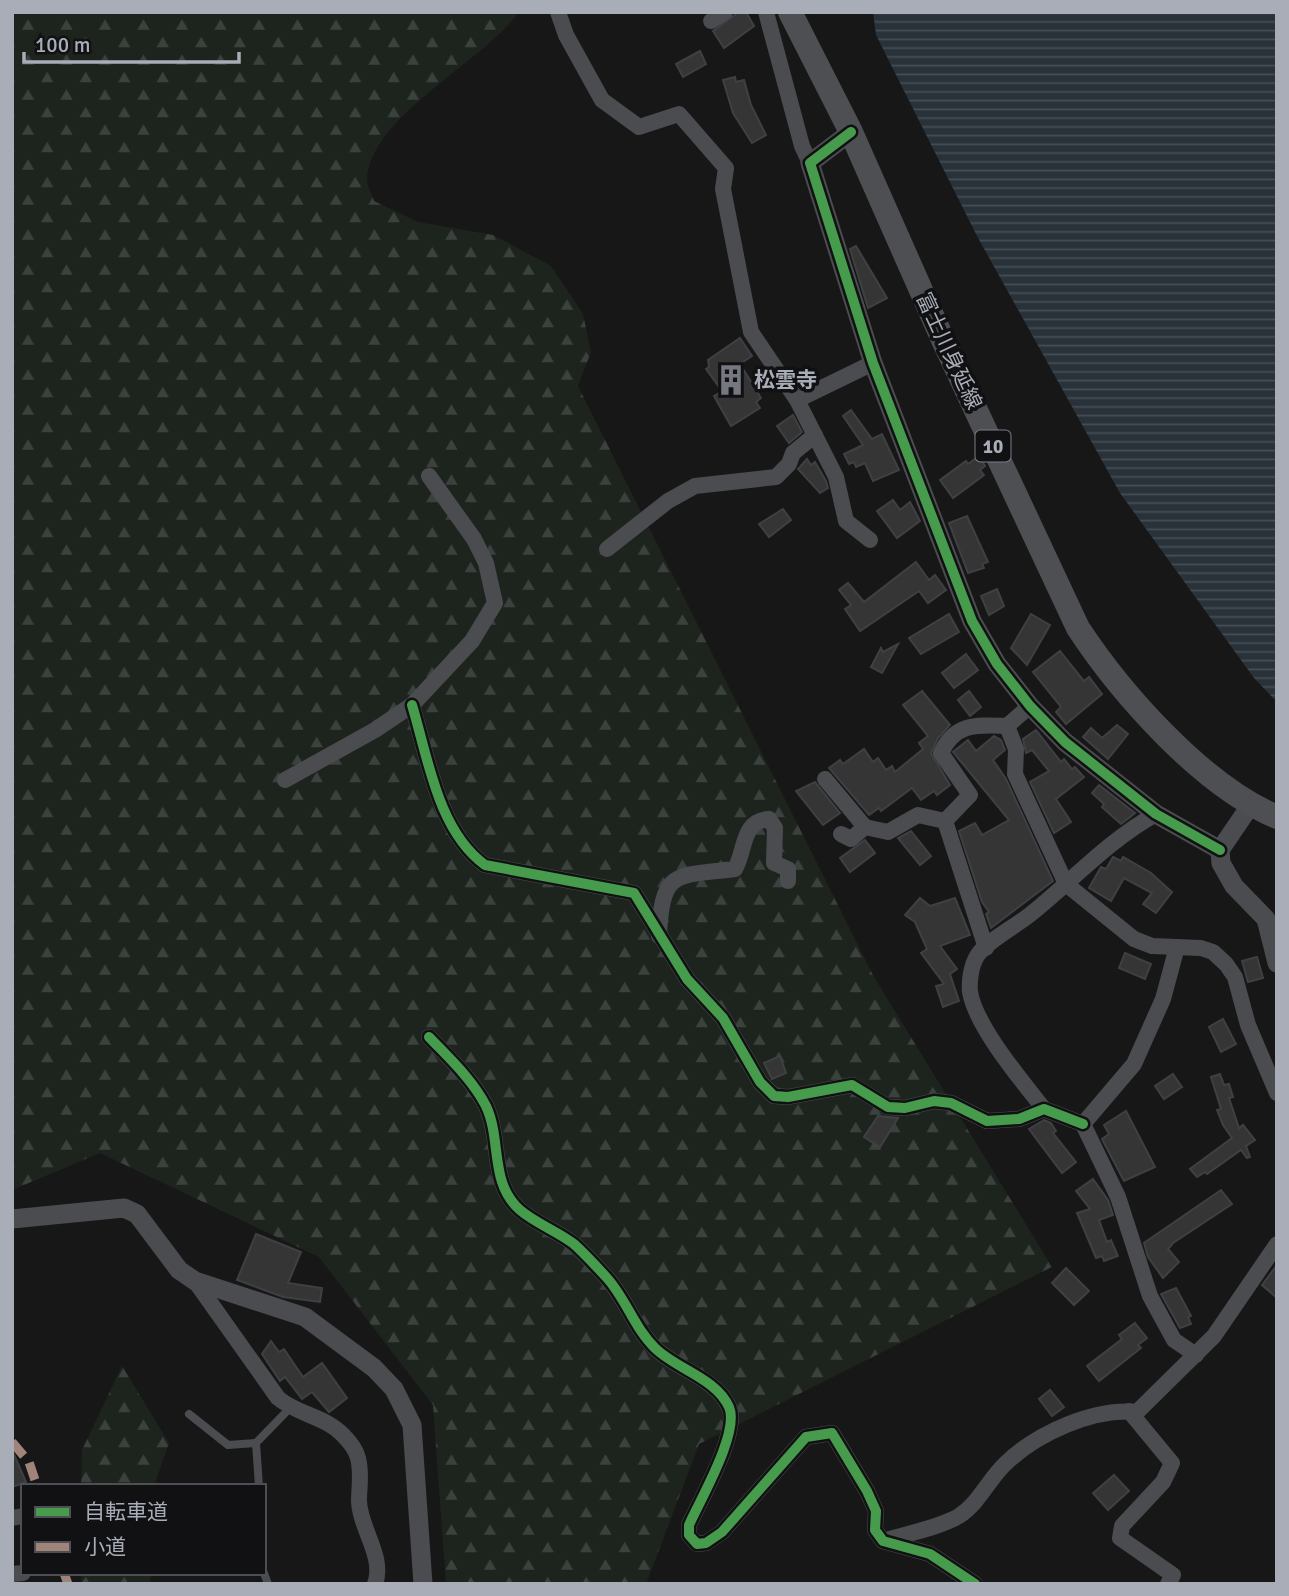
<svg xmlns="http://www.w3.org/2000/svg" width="1289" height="1596" font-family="Signika,'Noto Sans JP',sans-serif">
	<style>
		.forest { fill: url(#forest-firs) }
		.water { fill: url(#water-rules) }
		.building { fill: #353536; stroke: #3f4043; stroke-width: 2 }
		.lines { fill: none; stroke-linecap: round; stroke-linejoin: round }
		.service { stroke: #4b4c50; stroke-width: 8 }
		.minor { stroke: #4b4c50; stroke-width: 16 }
		.tertiary { stroke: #4b4c50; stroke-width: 19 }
		.primary { stroke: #4d4f52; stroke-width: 24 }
		.quiet { stroke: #a18479; stroke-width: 9; stroke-dasharray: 18 9; stroke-linecap: butt }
		.cycleway-casing { stroke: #111113; stroke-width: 15 }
		.cycleway { stroke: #469c4c; stroke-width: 10 }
		.labels { text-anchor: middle; stroke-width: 7; stroke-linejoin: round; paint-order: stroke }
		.shield { fill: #111113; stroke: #7b7e86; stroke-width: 2 }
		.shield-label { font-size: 19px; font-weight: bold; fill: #a8adb8 }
		.street-label { font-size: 21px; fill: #a8adb8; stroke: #111113 }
		.poi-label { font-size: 21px; font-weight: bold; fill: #a8adb8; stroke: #111113; text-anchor: start }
	</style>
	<defs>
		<pattern id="forest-firs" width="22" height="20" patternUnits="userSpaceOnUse" patternTransform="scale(1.75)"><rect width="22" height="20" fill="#1d241e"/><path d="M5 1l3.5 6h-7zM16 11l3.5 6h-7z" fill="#3b413d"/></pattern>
		<pattern id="water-rules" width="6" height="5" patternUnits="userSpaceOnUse" patternTransform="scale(1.75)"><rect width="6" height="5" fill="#2a3239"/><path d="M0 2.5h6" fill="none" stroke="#464d54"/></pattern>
	</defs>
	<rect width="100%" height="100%" fill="#171717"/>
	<g class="forest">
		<path d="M12,12H519C483,62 369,117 367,180C367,186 372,195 374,201L418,222L493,235L551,266L583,314L591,352L578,386L874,977L1052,1267L699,1444L646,1584H446L433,1405L319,1257L100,1153L12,1190Z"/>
		<path d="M122,1366L169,1443L154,1486H81L82,1450Z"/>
		<path d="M81,1573H151L150,1584H81Z"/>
	</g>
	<path class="water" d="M873,12H1277V702L1254,678L1120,493L977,236L876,35Z"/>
	<g class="building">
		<path d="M739,12H746L754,26L724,48L713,31Z"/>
		<path d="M700,51L706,64L683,77L676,64Z"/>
		<path d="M735,77L736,82L744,80L751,105L766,135L752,143L733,113L723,80Z"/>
		<path d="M856,246L887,298L868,308L850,249Z"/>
		<path d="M740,338L752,356L740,364L761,398L756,402L760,408L731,426L714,396L722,391L706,369L709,367L708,360Z"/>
		<path d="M851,410L872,439L882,434L899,470L873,481L865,463L856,467L854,462L849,464L844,454L863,445L843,416Z"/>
		<path d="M793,415L802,432L789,443L777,426Z"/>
		<path d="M979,456L985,466L980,470L984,475L953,498L940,480L966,461L968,464Z"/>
		<path d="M807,459L811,465L815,462L826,481L828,488L820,493L798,469Z"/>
		<path d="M893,500L900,510L910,502L920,521L897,538L877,511Z"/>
		<path d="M783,509L791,520L769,537L759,524Z"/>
		<path d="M967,516L988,562L982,564L984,568L968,573L949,523Z"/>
		<path d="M916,562L929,580L935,575L946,590L928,603L919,591L860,631L845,609L851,605L839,590L848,583L864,602Z"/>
		<path d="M997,589L1004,606L989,615L981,596Z"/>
		<path d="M949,614L959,632L921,654L909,638Z"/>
		<path d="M1031,614L1050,625L1027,665L1011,648Z"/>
		<path d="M898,644L882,673L871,667L881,648L883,652Z"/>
		<path d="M1060,651L1084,681L1089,677L1102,694L1066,724L1056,712L1061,707L1033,672Z"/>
		<path d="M966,654L978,670L954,688L942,673Z"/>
		<path d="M922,691L950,725L938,738L931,753L950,785L937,795L934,791L921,800L912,788L881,811L879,808L869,815L829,768L840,760L843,764L864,749L873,762L878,758L886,770L892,766L895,772L923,749L919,743L928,736L903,705Z"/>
		<path d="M969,691L981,707L970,716L958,700Z"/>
		<path d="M1117,725L1128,734L1108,759L1083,737L1091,728L1102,738Z"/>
		<path d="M1036,730L1061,762L1064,759L1072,769L1075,767L1084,777L1056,799L1071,822L1054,833L1030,782L1049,771L1032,750L1026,753L1023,739Z"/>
		<path d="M994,736L1001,740L1005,750L993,760L1006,779L1053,881L991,928L986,914L989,912L982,902L959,831L975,823L982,835L1009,820L953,752L968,740L976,751Z"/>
		<path d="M815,782L840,813L823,825L796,791Z"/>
		<path d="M1099,785L1135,813L1129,818L1121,824L1102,807L1104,804L1092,793Z"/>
		<path d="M911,831L931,856L920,865L898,838Z"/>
		<path d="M865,840L875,853L850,872L840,858Z"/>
		<path d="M1113,857L1121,861L1123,857L1151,873L1172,892L1156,913L1143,904L1152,893L1124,878L1111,901L1089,888L1101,867L1106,869Z"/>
		<path d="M920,898L930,906L955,898L970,935L940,946L957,969L950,974L959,1001L943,1007L936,986L944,984L921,953L927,949L915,922L905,915Z"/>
		<path d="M1125,953L1151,964L1145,979L1119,968Z"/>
		<path d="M1257,957L1263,978L1248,982L1242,961Z"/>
		<path d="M1223,1019L1236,1044L1221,1052L1209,1027Z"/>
		<path d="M780,1056L786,1073L772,1079L764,1063Z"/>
		<path d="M1173,1074L1182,1087L1164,1099L1155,1086Z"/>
		<path d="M1220,1074L1224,1085L1229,1084L1233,1097L1229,1098L1239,1128L1243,1125L1255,1140L1246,1146L1250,1157L1247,1158L1241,1150L1207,1174L1205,1172L1197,1177L1190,1169L1232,1138L1223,1125L1217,1110L1221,1109L1211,1077Z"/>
		<path d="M1126,1111L1155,1167L1124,1181L1102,1139L1109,1134L1104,1125Z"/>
		<path d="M878,1116L898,1118L880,1147L864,1137Z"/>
		<path d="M1044,1120L1051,1123L1056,1131L1053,1133L1076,1162L1062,1173L1029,1129Z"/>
		<path d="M1093,1179L1108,1200L1113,1215L1099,1220L1107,1242L1111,1240L1118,1256L1104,1261L1102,1256L1096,1258L1077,1213L1090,1209L1076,1191Z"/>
		<path d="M1221,1190L1232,1204L1173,1243L1168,1249L1179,1262L1163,1278L1148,1257L1144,1243Z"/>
		<path d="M256,1234L301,1252L288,1283L322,1288L320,1302L283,1297L237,1280Z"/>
		<path d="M1277,1265V1298L1262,1285Z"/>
		<path d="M1066,1268L1089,1291L1074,1305L1052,1283Z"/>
		<path d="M1176,1288L1191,1316L1188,1317L1191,1324L1180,1328L1161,1294Z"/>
		<path d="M1135,1323L1147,1338L1138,1345L1141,1348L1099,1381L1087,1366L1122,1339L1119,1335Z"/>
		<path d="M271,1341L279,1352L284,1349L303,1377L322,1363L347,1398L329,1412L312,1392L302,1399L285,1377L280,1381L262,1354Z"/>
		<path d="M1050,1390L1064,1407L1052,1416L1039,1399Z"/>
		<path d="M12,1450L26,1482L12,1487Z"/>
		<path d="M1114,1475L1129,1491L1108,1510L1093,1493Z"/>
	</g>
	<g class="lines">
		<g class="service">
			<path d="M189,1414L228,1445L256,1443"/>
			<path d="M259,1486L256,1443L290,1408"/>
			<path d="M264,1573L268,1584"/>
		</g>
		<g class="minor">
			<path d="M558,12L566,35L602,100L639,127L679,114L726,168L723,189L751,332L797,400L873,363"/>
			<path d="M766,12L802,146L810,163"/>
			<path d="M711,21L725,12"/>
			<path d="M797,400L836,477L846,521L870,540"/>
			<path d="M607,549L668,501L695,486L776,477L789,464L793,453L815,435"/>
			<path d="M412,705C428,758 438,831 485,865L634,893L687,979L723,1018L760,1082L774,1096L788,1097L852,1085L888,1107L905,1108L934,1101L951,1103L987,1121L1019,1119L1044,1109L1083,1124"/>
			<path d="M1007,726L1016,749L1015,774L1066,884L1134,939L1152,946L1201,948L1213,952L1226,964L1235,977L1248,1025L1277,1093"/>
			<path d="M825,779L865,827"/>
			<path d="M285,780L375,730L412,705L472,641L495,603L486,563L474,539L429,476"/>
			<path d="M945,821L986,948"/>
			<path d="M841,834L851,839L865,827L888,832L918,815L945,821L970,795L941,753C955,722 978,725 1007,726L1030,706"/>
			<path d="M659,936C662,869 675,876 735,869C746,850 741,821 769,819L775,828L774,863L788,869V881"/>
			<path d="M1177,947L1163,999L1134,1064L1083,1124L1118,1197L1150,1296L1174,1340L1196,1355"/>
			<path d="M429,1037C449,1058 472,1079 486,1106C502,1140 489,1183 520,1210C535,1223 557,1231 574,1244C585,1254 597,1267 607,1278C626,1299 635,1329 655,1348C676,1369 716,1378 729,1407C740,1432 700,1500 689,1525V1535L697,1544L706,1543L722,1532L806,1437L832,1433L867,1491L876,1511L875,1530L883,1541L930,1554L975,1584"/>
			<path d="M1044,1109C1022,1081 976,1027 970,992C969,981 971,966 977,956C985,942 1018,925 1032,913C1073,880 1109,840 1156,814"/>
			<path d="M195,1281L278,1398C298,1415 325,1416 343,1435C349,1441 356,1450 358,1458C362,1474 359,1486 359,1501C360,1529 385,1557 375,1584"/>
			<path d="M1129,1411L1172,1463L1163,1482L1122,1526L1120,1538L1173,1575L1168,1584"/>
			<path d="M12,1518L23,1516"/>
			<path d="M883,1541C905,1534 941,1527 959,1516C979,1503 989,1479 1005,1464C1037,1433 1093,1408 1137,1412L1214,1336L1277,1244"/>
			<path d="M12,1574L23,1573"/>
		</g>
		<g class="tertiary">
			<path d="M851,132L810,163L873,363L972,621L997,664L1030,706L1065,742L1156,814L1220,850"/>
			<path d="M1250,806L1220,850L1221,863L1234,886L1266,919L1277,963"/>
			<path d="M12,1219L124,1208L137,1214L179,1270L195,1281L305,1317L374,1368L394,1389L412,1425L423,1584"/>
		</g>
		<path class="primary" d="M790,12L851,132L943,340L1078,628C1122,695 1203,786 1277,817"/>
		<g class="quiet">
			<path d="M12,1442L29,1462L37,1486"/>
			<path d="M64,1573L68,1584"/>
		</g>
		<defs>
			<g id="cycleway">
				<path d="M851,132L810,163L873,363L972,621L997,664L1030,706L1065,742L1156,814L1220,850"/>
				<path d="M412,705C428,758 438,831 485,865L634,893L687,979L723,1018L760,1082L774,1096L788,1097L852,1085L888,1107L905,1108L934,1101L951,1103L987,1121L1019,1119L1044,1109L1083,1124"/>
				<path d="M429,1037C449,1058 472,1079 486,1106C502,1140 489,1183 520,1210C535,1223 557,1231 574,1244C585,1254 597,1267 607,1278C626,1299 635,1329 655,1348C676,1369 716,1378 729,1407C740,1432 700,1500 689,1525V1535L697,1544L706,1543L722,1532L806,1437L832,1433L867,1491L876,1511L875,1530L883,1541L930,1554L975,1584"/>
			</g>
		</defs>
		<use href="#cycleway" class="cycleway-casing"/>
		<use href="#cycleway" class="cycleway"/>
	</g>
	<defs>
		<symbol id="building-bare" viewBox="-9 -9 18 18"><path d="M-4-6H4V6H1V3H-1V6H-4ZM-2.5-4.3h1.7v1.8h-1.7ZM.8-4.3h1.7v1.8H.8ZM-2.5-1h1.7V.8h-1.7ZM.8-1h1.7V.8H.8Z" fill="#757880" stroke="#111113" stroke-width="2.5" paint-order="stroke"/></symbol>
	</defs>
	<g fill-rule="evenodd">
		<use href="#building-bare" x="709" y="358" width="44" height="44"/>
	</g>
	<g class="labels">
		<rect class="shield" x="975.5" y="430.5" width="35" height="31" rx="5"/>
		<g class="shield-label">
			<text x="993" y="453">10</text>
		</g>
		<g class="street-label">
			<text transform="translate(949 351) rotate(65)" y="7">富士川身延線</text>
		</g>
		<g class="poi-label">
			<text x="754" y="387">松雲寺</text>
		</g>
	</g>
	<rect width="1289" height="1596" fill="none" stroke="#a8adb8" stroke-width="28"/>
	<rect x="21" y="1484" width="245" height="91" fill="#111113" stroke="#4d4f55" stroke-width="2"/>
	<rect x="35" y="1507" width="35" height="10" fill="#469c4c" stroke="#4d4f55" stroke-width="2"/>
	<text x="84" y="1519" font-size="21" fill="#a8adb8">自転車道</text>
	<rect x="35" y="1542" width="35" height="10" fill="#a18479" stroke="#4d4f55" stroke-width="2"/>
	<text x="84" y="1554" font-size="21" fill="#a8adb8">小道</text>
	<path d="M24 52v10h215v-10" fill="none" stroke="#a8adb8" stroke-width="3.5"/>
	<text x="35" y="52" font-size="21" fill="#a8adb8" stroke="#111113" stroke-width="5" paint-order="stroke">100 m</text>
</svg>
